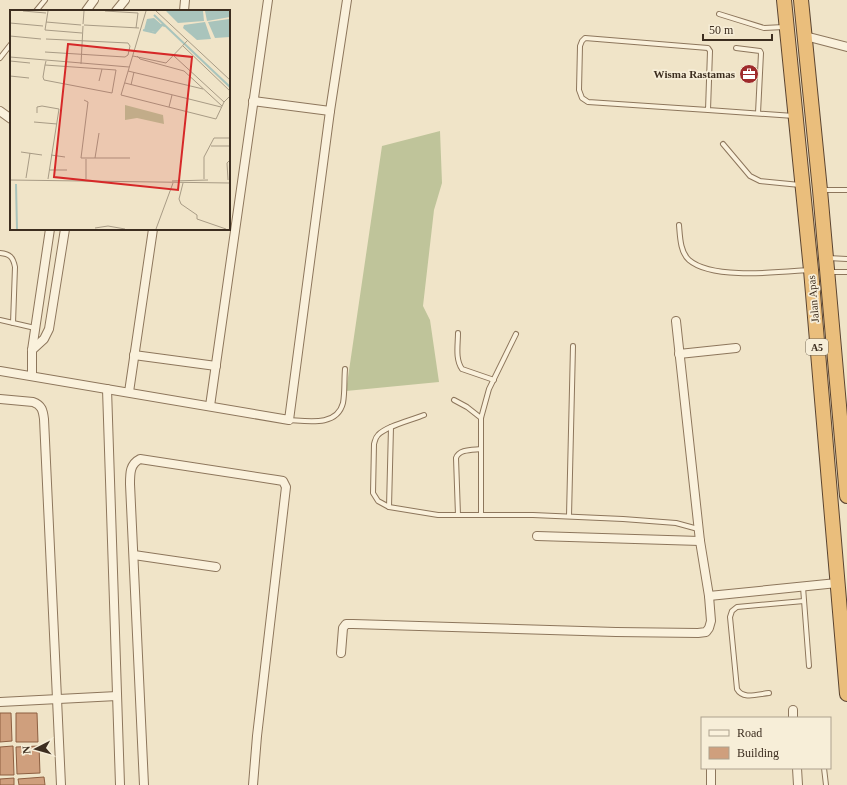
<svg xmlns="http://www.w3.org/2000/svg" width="847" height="785" font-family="'Times New Roman',serif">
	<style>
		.cemetery { fill: #bfc49a }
		.building { fill: #cf9f7d; stroke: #8d5f41 }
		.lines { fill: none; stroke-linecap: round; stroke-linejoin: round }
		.service-casing { stroke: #8d765c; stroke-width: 6 }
		.minor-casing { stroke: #8d765c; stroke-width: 10 }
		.trunk-casing { stroke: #5b4430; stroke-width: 16 }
		.service { stroke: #faf1dc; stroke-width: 4 }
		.minor { stroke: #faf1dc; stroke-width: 8 }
		.trunk { stroke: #eabe7c; stroke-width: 14 }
		.labels { text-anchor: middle; stroke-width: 3.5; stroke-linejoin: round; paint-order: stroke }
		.shield { fill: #f7eed8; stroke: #756857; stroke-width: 1 }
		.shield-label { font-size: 10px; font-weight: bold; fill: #3d2e20 }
		.poi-label { font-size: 11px; font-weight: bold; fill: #3d2e20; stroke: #f7eed8; text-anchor: end }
		.street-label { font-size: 11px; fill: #3d2e20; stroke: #f7eed8 }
		.inset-river { fill: none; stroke: #a9c4bc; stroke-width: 2 }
		.inset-road { fill: none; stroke: #a89b85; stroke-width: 1 }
		.view { fill: #d62828; fill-opacity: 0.15; stroke: #d62828; stroke-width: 2 }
		.inset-edge { fill: none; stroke: #3d2e20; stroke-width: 2 }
	</style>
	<rect width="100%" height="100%" fill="#f0e4c8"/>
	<path class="cemetery" d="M440,131L442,183L434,210L423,306L430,320L439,382L346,391L382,146Z"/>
	<g class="building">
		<path d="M0,713H11L12,741L0,742Z"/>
		<path d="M16,713H37L38,742H16Z"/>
		<path d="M13,746L14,775H0V747Z"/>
		<path d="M39,746L40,773L17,774L16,747Z"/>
		<path d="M44,777L45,785H19L18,779Z"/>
		<path d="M14,778V785H0V779Z"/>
	</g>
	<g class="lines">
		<defs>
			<g id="service">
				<path d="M36,11L45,0"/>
				<path d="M719,14L764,28L784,27"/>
				<path d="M736,48L760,51L761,53L758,113"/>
				<path d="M0,58L11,44"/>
				<path d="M708,110L588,102L582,98L579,90L580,46L582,41L585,38L708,48L710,51L708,110L794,116"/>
				<path d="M723,144L750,176L760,181L800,185"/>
				<path d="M823,190H847"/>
				<path d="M679,225C680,236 680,252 689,260C712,280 779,272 809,270"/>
				<path d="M0,253C10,254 13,257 15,267L13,323"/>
				<path d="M828,258L847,259"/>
				<path d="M829,272H847"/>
				<path d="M0,320L35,328"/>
				<path d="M458,333C458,345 455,359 462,369L494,380"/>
				<path d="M454,400L467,407L481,418"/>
				<path d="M424,415C412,420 386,426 378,435C375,438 375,441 374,444L373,493L378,501L389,507L438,515H533L623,519L676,523L698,529"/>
				<path d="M289,420C307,421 337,427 343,403C345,392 344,380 345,369"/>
				<path d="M389,507L391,427"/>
				<path d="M481,514V418L489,389L516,334"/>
				<path d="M458,515L456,458C459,449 472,450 481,449"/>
				<path d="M569,516L573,346"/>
				<path d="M803,587L809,666"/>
				<path d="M769,693C758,694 743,700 737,689L730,617L732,611L737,607L804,601"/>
				<path d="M824,768L826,785"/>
			</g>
			<g id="minor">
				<path d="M86,11L94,0"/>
				<path d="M116,11L125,0"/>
				<path d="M184,11L185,0"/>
				<path d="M805,36L847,47"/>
				<path d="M253,101L330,111"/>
				<path d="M0,111L11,119"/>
				<path d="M32,350L44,339L49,329L65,229"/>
				<path d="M679,354L736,348"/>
				<path d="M134,355L216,366"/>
				<path d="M0,371L289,420L330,111L347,0"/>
				<path d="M32,376V350L50,229"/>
				<path d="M107,389L120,785"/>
				<path d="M129,392L153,229"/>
				<path d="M0,399L33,402C42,405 43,411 44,419L61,785"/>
				<path d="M210,406L268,0"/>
				<path d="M537,536L700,541"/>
				<path d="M134,555L216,567"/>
				<path d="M709,596L837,583"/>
				<path d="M341,653L343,628L346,624H353L616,632L698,633L706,632L709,628L711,621L709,596L700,541L676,321"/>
				<path d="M0,702L117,696"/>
				<path d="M793,710V718"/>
				<path d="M797,768L798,785"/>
				<path d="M144,785L130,484C130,473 130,464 140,459L277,480L283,481L286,487L257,736L253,785"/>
				<path d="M711,785V768"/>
			</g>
			<g id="trunk">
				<path d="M784,0L811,270L847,694"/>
				<path d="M801,0L820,190L847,496"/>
			</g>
		</defs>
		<use href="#service" class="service-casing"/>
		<use href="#minor" class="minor-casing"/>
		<use href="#trunk" class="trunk-casing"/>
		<use href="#service" class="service"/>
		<use href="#minor" class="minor"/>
		<use href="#trunk" class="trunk"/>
	</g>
	<defs>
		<symbol id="office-disc" viewBox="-11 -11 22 22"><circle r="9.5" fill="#9e2a2b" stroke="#f7eed8"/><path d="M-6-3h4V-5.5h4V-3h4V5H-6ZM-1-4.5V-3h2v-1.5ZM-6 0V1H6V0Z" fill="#fff"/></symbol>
	</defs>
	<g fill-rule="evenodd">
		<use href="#office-disc" x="738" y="63" width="22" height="22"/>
	</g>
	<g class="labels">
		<rect class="shield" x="806" y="339" width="22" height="16" rx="3"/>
		<g class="shield-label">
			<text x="817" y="351">A5</text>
		</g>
		<g class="poi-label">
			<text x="735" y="78">Wisma Rastamas</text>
		</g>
		<g class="street-label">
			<text transform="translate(813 299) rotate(-95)" y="4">Jalan Apas</text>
		</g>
	</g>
	<g transform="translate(10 10)">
		<rect width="220" height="220" fill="#f0e4c8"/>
		<path d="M115,95L153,105L154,114L127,108L115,110Z" fill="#bfc49a"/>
		<path d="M156,1H193L194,11L168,13ZM195,1H220V7L197,11ZM144,8L152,15L145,22L134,20L137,9ZM219,9L220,27L205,28L198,12ZM195,12L201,29L187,30L173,18L174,15Z" fill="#a9c4bc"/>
		<path class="inset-river" d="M144,5L220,77M133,20L145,23L152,15L155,16M6,174L7,219"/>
		<path class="inset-road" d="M13,1L36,3M38,1L35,20L72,23M95,1L128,3L126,18M136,1L111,85L206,109L214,92L220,86M146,1L220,70M36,12L71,15M0,13L33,16M73,14L74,1M74,15L129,18M0,26L31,29M173,36L220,81M35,42L115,47L118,45L120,36L118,33L36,29M123,46L156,53L178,30M127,46L130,49L174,61L212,96M164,46L214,92M0,47L119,57M0,51L20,53M71,54L73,16M35,55L106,60L102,83L34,70L33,67L35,55L36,51M118,61L193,79M0,66L19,68M89,71L92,59M115,73L211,97M121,75L124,62M74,90L78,92L71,148H120M159,97L162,85M27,103V97L32,96L49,99L38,169M24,112L47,114M201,136H220M11,142L32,145M41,145L55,147M85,148L89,123M40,160H57M16,168L20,143M76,169V149M194,169V147L204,128H220M0,170L220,173M218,170L217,153L220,150M162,171L198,170M173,173L169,189L171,194L187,205V209L216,219M85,218L98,216L115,219M146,219L163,173"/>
		<path class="view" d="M58,34L182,47L168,180L44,167Z"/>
		<rect width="220" height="220" class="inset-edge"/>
	</g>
	<rect x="701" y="717" width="130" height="52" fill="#f7eed8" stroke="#ada18e"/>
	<rect x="709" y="730" width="20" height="6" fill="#faf1dc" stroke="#ada18e"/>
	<text x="737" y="737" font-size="12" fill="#3d2e20">Road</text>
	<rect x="709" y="747" width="20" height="12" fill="#cf9f7d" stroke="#ada18e"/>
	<text x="737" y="757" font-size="12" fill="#3d2e20">Building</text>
	<g transform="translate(36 749) rotate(264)" stroke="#f7eed8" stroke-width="3" paint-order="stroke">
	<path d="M0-3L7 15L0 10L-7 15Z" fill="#3d2e20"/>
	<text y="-6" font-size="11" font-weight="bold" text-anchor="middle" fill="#3d2e20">N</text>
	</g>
	<path d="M703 34v6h69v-6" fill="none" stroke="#3d2e20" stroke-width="2"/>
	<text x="709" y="34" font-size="12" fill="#3d2e20" stroke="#f7eed8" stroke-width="3" paint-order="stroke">50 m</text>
</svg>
